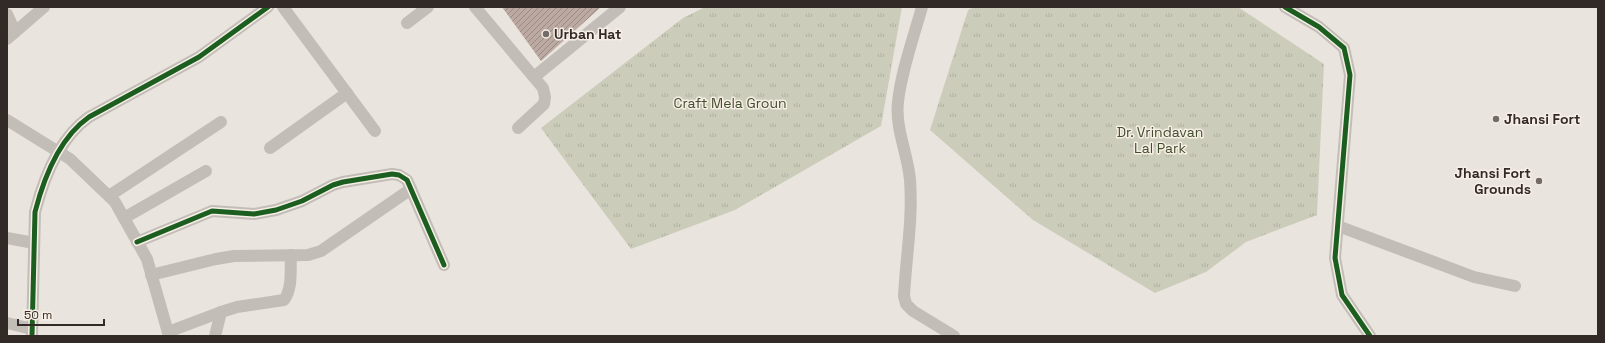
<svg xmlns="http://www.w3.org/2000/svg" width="1605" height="343" font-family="'Space Grotesk',sans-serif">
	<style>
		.park { fill: url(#park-tufts) }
		.building { fill: url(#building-hatch) }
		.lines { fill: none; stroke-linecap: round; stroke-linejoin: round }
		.minor { stroke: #c3bdb8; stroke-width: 12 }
		.cycleway-casing { stroke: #f7efe6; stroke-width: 8 }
		.cycleway { stroke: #1b5e20; stroke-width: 5 }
		.poi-dot { fill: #726b67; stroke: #f7efe6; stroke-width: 1.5 }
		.labels { text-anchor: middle; stroke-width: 3; stroke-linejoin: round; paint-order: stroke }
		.poi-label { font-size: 14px; font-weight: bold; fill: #322a27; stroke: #f7efe6; text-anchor: start }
		.park-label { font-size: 14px; fill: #434e2e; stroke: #f7efe6 }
	</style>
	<defs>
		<pattern id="park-tufts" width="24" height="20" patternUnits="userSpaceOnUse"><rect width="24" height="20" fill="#cbcdba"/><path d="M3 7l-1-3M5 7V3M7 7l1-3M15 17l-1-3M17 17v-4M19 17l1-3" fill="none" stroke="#afb0a0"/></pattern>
		<pattern id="building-hatch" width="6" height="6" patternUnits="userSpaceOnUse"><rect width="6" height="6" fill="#bca9a2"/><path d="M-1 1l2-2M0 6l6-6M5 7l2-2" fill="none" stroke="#998a84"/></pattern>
	</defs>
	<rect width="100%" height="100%" fill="#eae4de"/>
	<g class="park">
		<path d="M705,7H902L881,126L735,210L631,249L541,128L683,18Z"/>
		<path d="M975,7H1238L1324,64L1317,215L1246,242L1206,272L1155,293L1033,220L930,130L968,10Z"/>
	</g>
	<path class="building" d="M502,7H601L541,61Z"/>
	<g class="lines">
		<g class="minor">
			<path d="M283,7L375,131"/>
			<path d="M475,7L543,88L545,97L544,104L518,128"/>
			<path d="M922,7C914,36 901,72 898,102C895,129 908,154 910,180C913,219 906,257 904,296L906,304L913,311L954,336"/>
			<path d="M1285,7L1319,27L1344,48L1350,75L1335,258L1342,295L1370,336"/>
			<path d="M7,14L15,32"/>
			<path d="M407,23L428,7"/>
			<path d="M7,39L44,7"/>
			<path d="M534,77L620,7"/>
			<path d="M7,120L70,159L115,202L147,259L169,336"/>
			<path d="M270,148L347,93"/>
			<path d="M109,196L221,122"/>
			<path d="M124,218L206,171"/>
			<path d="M1338,226L1474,277L1515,286"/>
			<path d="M7,238L34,243"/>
			<path d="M137,242L212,211L254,214L276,210L302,201L333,185L343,182L392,174L399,175L407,180L444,265"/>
			<path d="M151,275L216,259L234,256L308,255L321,251L411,189"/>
			<path d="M7,323L32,329"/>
			<path d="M168,332L221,312L237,307L284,300C293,288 290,269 291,255"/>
			<path d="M32,336L35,212C44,177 59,138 89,117L199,57L268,7"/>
			<path d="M215,336L221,312"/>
		</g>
		<defs>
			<g id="cycleway">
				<path d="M1285,7L1319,27L1344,48L1350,75L1335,258L1342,295L1370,336"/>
				<path d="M137,242L212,211L254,214L276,210L302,201L333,185L343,182L392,174L399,175L407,180L444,265"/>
				<path d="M32,336L35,212C44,177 59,138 89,117L199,57L268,7"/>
			</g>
		</defs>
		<use href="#cycleway" class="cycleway-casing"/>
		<use href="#cycleway" class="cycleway"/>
	</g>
	<g class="poi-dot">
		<circle cx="546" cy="34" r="4"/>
		<circle cx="1496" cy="119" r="4"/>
		<circle cx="1539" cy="181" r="4"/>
	</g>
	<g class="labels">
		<g class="poi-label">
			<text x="554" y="39">Urban Hat</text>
			<text x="1504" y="124">Jhansi Fort</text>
			<text x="1531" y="178" text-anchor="end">Jhansi Fort<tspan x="1531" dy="16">Grounds</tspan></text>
		</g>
		<g class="park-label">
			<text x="730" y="108">Craft Mela Groun</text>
			<text x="1160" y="137">Dr. Vrindavan<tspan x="1160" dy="16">Lal Park</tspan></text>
		</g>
	</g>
	<rect width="1605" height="343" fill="none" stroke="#322a27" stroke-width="16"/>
	<path d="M18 319v6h86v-6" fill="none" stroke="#322a27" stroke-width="2"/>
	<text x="24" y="319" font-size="12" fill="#322a27" stroke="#f7efe6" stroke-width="3" paint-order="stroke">50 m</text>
</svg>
